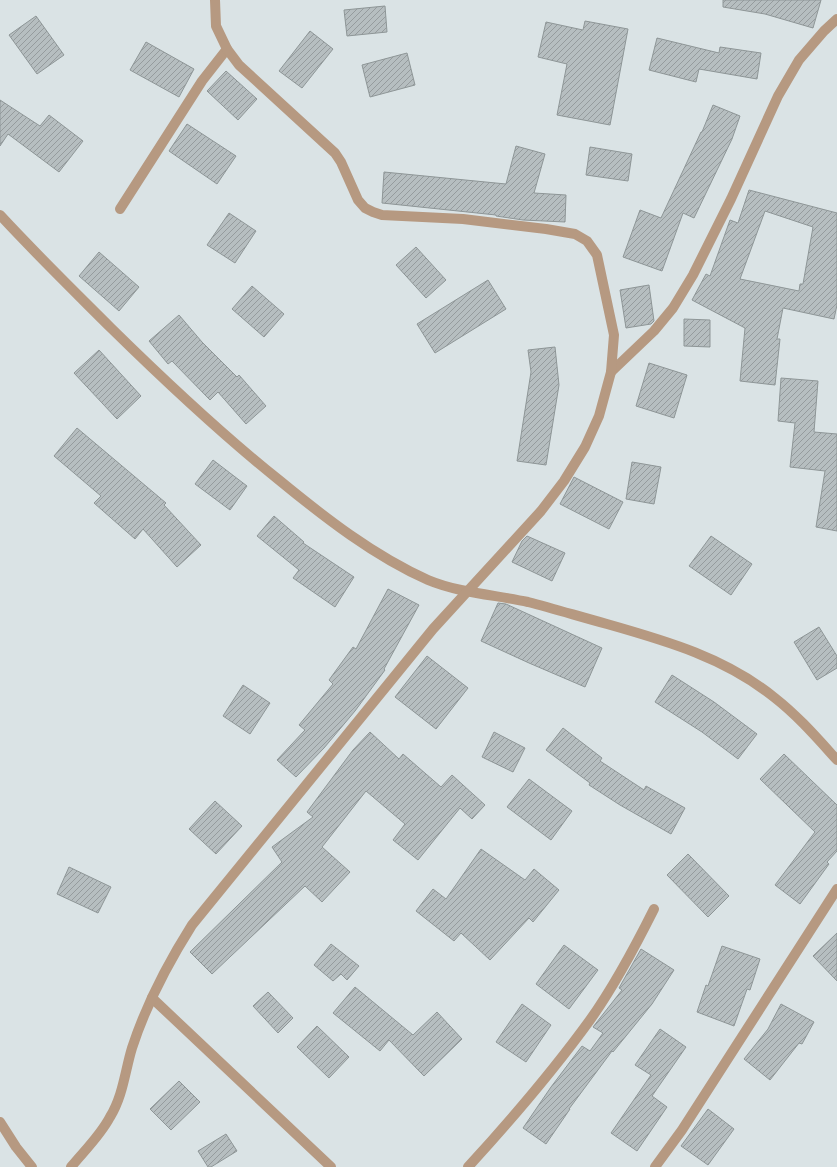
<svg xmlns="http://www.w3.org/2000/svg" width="837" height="1167" font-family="'IBM Plex Sans',sans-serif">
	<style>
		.building { fill: url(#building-hatch); stroke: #8e9697; fill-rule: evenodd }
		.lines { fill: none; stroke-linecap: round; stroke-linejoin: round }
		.minor { stroke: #b69981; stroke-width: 10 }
	</style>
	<defs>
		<pattern id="building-hatch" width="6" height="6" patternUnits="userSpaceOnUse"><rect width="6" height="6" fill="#b6bec0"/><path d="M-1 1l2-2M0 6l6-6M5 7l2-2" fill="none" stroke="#959b9d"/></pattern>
	</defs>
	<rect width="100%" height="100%" fill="#dae3e5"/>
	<g class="building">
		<path d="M723,0H821L813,28L765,14L723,7Z"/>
		<path d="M385,6L387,32L347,36L344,10Z"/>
		<path d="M36,16L64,55L37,74L9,35Z"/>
		<path d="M585,21L628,29L610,125L557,115L567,64L538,57L546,22L583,30Z"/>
		<path d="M310,31L333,49L302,88L279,71Z"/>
		<path d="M657,38L719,53L720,47L761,53L757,79L699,69L696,82L649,70Z"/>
		<path d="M146,42L194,69L179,97L130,70Z"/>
		<path d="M407,53L415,85L370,97L362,65Z"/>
		<path d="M226,71L257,99L238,120L207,91Z"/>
		<path d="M0,100L40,126L49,115L83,141L59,172L8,134L0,146Z"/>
		<path d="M713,105L740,116L732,139L694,218L683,213L662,271L623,257L640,210L661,218L701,132H702Z"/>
		<path d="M187,124L236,156L217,184L169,151Z"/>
		<path d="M516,146L545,154L534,193L566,195L565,222L523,220L496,216V215L382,203L384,172L506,184Z"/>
		<path d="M590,147L632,154L628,181L586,175Z"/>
		<path d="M749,190L837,213V305L834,319L783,308L777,339H780L775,385L740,381L745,328L692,300L706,274L710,276L730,220L738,223ZM765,211L813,227L803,284H800L799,291L740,279Z"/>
		<path d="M229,213L256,231L235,263L207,245Z"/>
		<path d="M416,247L446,280L426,298L396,265Z"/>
		<path d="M99,252L139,287L119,311L79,276Z"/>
		<path d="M488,280L506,309L435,353L417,324Z"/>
		<path d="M649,285L654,321L651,324L626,328L620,290Z"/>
		<path d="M252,286L284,314L264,337L232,309Z"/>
		<path d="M179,315L202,342L237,377L239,375L266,406L246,424L218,392L210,400L172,361L168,364L149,341Z"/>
		<path d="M684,319L710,320V347L684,346Z"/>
		<path d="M555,347L559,385L546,465L517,461L531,372L528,350Z"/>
		<path d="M99,350L141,396L117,419L74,373Z"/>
		<path d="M649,363L687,375L674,418L636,406Z"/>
		<path d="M781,378L818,381L814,432L837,434V531L816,527L825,471L790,467L795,423L778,421Z"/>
		<path d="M77,428L166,503L164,505L201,545L177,567L143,529L135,539L94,503L101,496L54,456Z"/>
		<path d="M213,460L247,486L230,510L195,484Z"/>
		<path d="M632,462L661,467L654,504L626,499Z"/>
		<path d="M574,477L623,502L609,529L560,504Z"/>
		<path d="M274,516L304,542L303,543L354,577L335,607L293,578L299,570L257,536Z"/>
		<path d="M527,536L565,553L552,581L512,562L522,541Z"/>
		<path d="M711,536L752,564L731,595L689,566Z"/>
		<path d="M388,589L419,605L384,669L385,670L355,711L324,748L296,777L277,760L305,730L299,725L333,684L329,680L353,647L356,649Z"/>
		<path d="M498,603L506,604L602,648L585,687L529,663L481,641Z"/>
		<path d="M819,627L837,656V668L817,680L794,642Z"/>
		<path d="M427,656L468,688L436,729L395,697Z"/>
		<path d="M672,675L714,702L757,734L738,759L702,732L655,702Z"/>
		<path d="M243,685L270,703L250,734L223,716Z"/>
		<path d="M563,728L602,758L600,761L644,790L646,786L685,808L671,834L620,805L589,785L590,783L546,750Z"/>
		<path d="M370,732L399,759L403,754L441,787L452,775L485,805L472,819L460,808L418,860L393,840L405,824L366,791L322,847L350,872L322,902L305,886L212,974L190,952L282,862L272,847L313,817L307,812L353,750Z"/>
		<path d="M494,732L525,748L513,772L482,757Z"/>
		<path d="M784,754L837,805V851L827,862L829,864L800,904L775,885L815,832L760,779Z"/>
		<path d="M529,779L572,811L551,840L507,807Z"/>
		<path d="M215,801L242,826L216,854L189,829Z"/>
		<path d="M481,849L525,880L534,869L559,890L533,922L529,918L490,960L461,933L454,941L416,911L433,889L446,899Z"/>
		<path d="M688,854L729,896L708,917L667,875Z"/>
		<path d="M69,867L111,887L98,913L57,894Z"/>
		<path d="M837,933V981L813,956Z"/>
		<path d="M331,944L359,966L347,980L341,974L333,981L314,965Z"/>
		<path d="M564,945L598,970L569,1009L536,984Z"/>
		<path d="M722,946L760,959L750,990L747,989L734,1026L697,1012L706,985L708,986Z"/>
		<path d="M641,949L674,970L652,1004L613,1052L612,1051L569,1109H570L546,1144L523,1128L551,1087L582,1046L590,1051L603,1033L593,1027L622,990L619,988Z"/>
		<path d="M355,987L413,1035L437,1012L462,1039L424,1076L389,1040L380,1051L333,1013Z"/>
		<path d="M268,992L293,1018L278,1033L253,1006Z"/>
		<path d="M522,1004L551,1025L526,1062L496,1042Z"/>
		<path d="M781,1004L814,1022L802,1044L799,1043L770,1080L744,1059L768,1029Z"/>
		<path d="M317,1026L349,1057L329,1078L297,1047Z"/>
		<path d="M660,1029L686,1047L652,1096L667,1107L637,1151L611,1133L651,1075L635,1065Z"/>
		<path d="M179,1081L200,1102L171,1130L150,1109Z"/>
		<path d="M708,1109L734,1129L708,1165L681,1146Z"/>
		<path d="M226,1134L237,1151L211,1167H208L198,1151Z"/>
	</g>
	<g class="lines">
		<g class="minor">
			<path d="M120,209L202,81L227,49"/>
			<path d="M0,215C36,254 74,291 111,328C165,381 220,433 279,480C324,517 374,556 428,580C459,593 496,595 528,602C555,609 581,617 607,624C667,641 726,658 775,698C798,716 817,738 837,760"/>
			<path d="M611,372L654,331L673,308L693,275L731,199L778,96L799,60L824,31L837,19"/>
			<path d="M152,998L331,1167"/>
			<path d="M0,1122L16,1147L32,1167"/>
			<path d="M71,1167C84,1151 100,1136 110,1117C123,1096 125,1071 132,1048C146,1005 168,963 192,925L433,629L541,511L564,481L585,447L599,416L611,372L614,335L597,255L587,241L575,234L546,229L463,219L382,215L373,212L365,208L358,200L341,162L335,153L239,65L227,49L216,26L215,0"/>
			<path d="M468,1167C511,1120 553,1071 590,1020C615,985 635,947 654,909"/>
			<path d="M655,1167L682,1130L837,889"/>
		</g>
	</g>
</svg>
